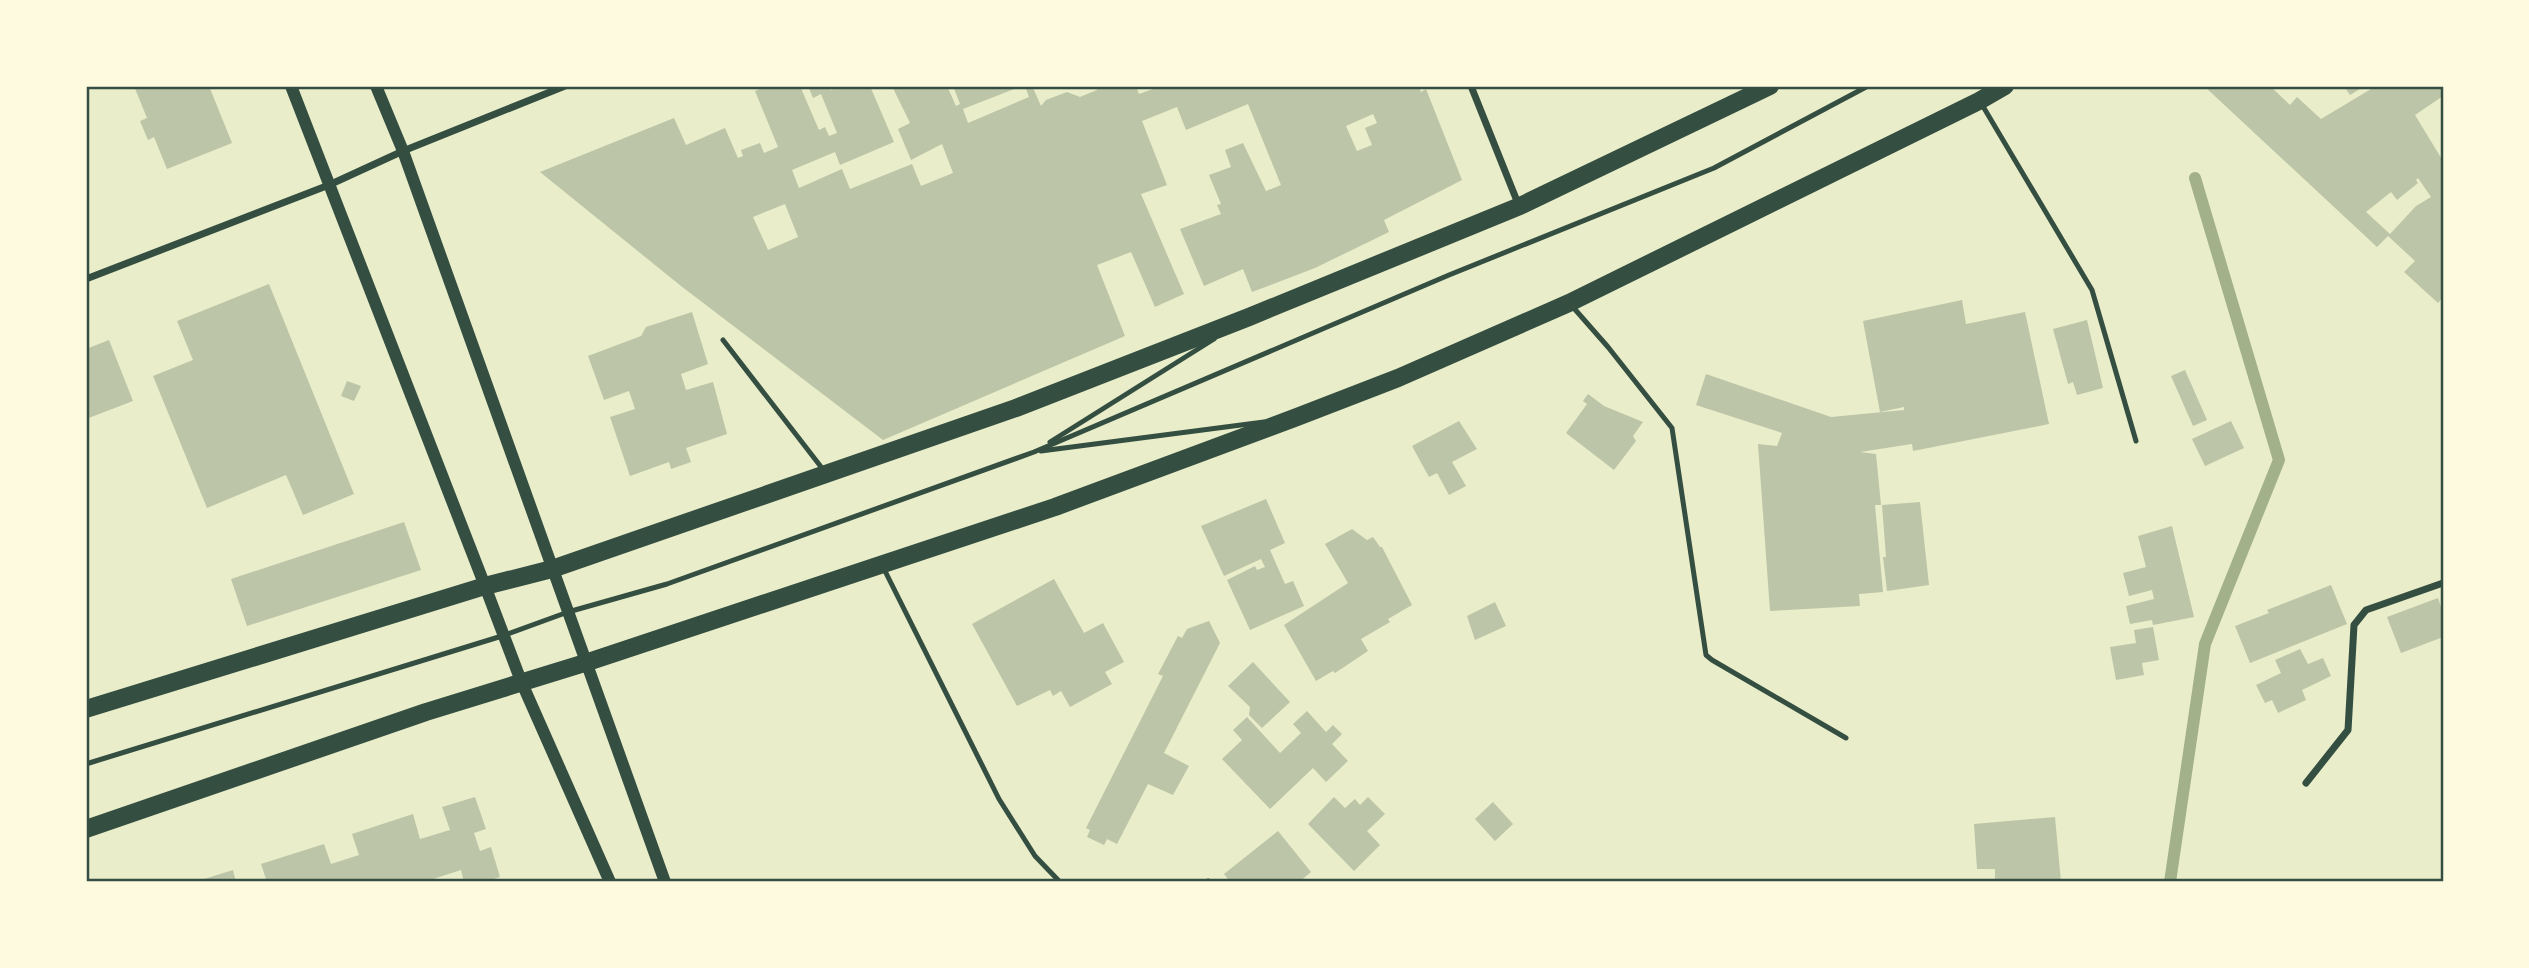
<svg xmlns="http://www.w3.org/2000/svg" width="2529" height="968" font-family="'DejaVu Sans',sans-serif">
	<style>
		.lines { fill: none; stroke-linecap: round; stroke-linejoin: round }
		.stream { stroke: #a3b18a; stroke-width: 12 }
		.building { fill: #bcc5a7; fill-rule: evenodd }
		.service { stroke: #344e41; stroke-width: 5 }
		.minor { stroke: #344e41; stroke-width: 7 }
		.tertiary { stroke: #344e41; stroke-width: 12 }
		.primary { stroke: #344e41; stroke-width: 18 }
		.neatline { fill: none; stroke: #344e41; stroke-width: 2.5 }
	</style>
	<rect width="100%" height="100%" fill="#e9edc9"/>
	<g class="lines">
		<path class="stream" d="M2170,882L2205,644L2279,460L2195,178"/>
	</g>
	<g class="building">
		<path d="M134,86H209L232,143L167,169L154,137L148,140L140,121L147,118Z"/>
		<path d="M767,86H800L819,130L825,127L829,136L837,133L821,94L813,98L808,86H829L831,90L840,86H870L894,142L840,165L835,152L792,170L799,188L842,169L850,189L912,164L921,186L953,173L942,144L911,160L898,129L910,123L892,86H947L956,106L960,104L953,86H1022L963,109L968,123L1029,97L1025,86H1038L1033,88L1041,106L1046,100L1067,92L1080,97L1097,90L1095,86H1136L1139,94L1161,86H1419L1421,92L1426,89L1462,180L1384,220L1389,232L1315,268L1252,292L1243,269L1204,286L1180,229L1221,214L1217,205L1221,204L1209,175L1231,167L1225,150L1243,143L1266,191L1281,185L1248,104L1186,130L1177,107L1142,121L1167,185L1141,194L1184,294L1155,307L1131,252L1097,265L1125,336L883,440L681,286L540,172L674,118L686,145L725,128L738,158L743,156L741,150L760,143L764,153L778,147L755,91ZM1373,114L1377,123L1365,128L1372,145L1357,151L1346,126ZM785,204L798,237L768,250L753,217Z"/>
		<path d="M2204,86H2270L2290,105L2297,97L2321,119L2376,86H2443V96L2415,115L2443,161V297L2438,303L2404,272L2415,261L2388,236L2377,247ZM2418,178L2431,197L2416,206L2390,234L2366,212L2391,192L2397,200L2418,183L2416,180Z"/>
		<path d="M2344,86H2365L2350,95Z"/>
		<path d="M269,284L354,494L303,515L286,475L207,508L153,376L193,360L177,321Z"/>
		<path d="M1962,300L1966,324L2025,312L2049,424L1913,451L1912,444L1860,452L1876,454L1881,505H1875L1883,592L1859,594L1860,606L1770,611L1758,444L1777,446L1782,433L1696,405L1706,374L1831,417L1904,410V407L1880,412L1863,321Z"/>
		<path d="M692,312L708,364L681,374L686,390L713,382L727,434L686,448L691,462L671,469L669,462L630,476L610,417L635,409L629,391L604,400L588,356L641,336L646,327Z"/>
		<path d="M2087,320L2103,388L2077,395L2073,382L2068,384L2053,329Z"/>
		<path d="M109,340L133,401L86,419V349Z"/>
		<path d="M2185,370L2207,420L2193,426L2171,376Z"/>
		<path d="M347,381L361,386L354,401L341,396Z"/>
		<path d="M1588,394L1604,406L1643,422L1633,436L1636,441L1614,470L1566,433L1587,404L1583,401Z"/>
		<path d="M1459,421L1477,449L1452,462L1466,486L1449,495L1437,473L1429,477L1412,446Z"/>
		<path d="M2231,421L2244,448L2205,466L2192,439Z"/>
		<path d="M1266,499L1285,543L1270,550L1285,584L1293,581L1304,606L1250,630L1227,580L1255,566L1257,570L1265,567L1261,559L1224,576L1201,526Z"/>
		<path d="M1920,502L1929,585L1887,591L1883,557H1886L1882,505Z"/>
		<path d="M404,522L421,570L247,626L231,579Z"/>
		<path d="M2172,526L2194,617L2153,625L2152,620L2130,624L2126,606L2154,599L2152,590L2129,596L2123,573L2146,567L2138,536Z"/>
		<path d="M1352,529L1367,540L1373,537L1380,547H1382L1412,605L1388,619L1390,622L1361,639L1368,651L1335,673L1333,671L1316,681L1284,625L1348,583L1325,544Z"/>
		<path d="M1054,579L1084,633L1103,623L1124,662L1105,672L1112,684L1070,707L1061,691L1053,696L1050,690L1017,706L972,624Z"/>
		<path d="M2331,585L2347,624L2250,663L2235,626L2269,613L2267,610Z"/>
		<path d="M2438,598L2443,613V637L2401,653L2387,617Z"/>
		<path d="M1495,602L1506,626L1475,640L1467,616Z"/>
		<path d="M1209,621L1220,643L1164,753L1189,766L1173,795L1148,784L1117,844L1107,839L1104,845L1087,837L1090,830L1086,828L1163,676L1158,674L1178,636L1182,638L1187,629Z"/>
		<path d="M2153,627L2159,660L2142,663L2144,675L2116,680L2110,647L2136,643L2134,630Z"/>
		<path d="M2300,649L2308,664L2323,658L2331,676L2302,690L2306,700L2278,713L2272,700L2265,703L2256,685L2281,673L2275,660Z"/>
		<path d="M1253,662L1290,702L1262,728L1249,715L1250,707L1228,686Z"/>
		<path d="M1307,711L1326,732L1333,725L1342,734L1332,744L1348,761L1326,782L1313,768L1270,809L1222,759L1242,740L1233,730L1247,717L1280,753L1301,733L1293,724Z"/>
		<path d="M475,797L486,829L474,833L480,851L491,847L500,877L484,882H464L461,870L430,880L431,882H267L261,864L324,844L331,864L359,855L352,834L413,814L420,839L450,830L442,807Z"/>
		<path d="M1334,797L1345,808L1355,799L1360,805L1368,797L1385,814L1367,831L1380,845L1354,871L1308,824Z"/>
		<path d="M1493,802L1513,824L1495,841L1475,819Z"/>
		<path d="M2055,817L2061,882H1995V869H1977L1974,824Z"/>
		<path d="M1278,831L1311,872L1299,882H1230L1224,874Z"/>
		<path d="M233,870L236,882H202L201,880Z"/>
	</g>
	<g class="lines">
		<g class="service">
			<path d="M1981,103L2092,290L2136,441"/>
			<path d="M1572,306L1608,347L1672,428L1706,655L1712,660L1846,738"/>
			<path d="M723,340L825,472"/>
			<path d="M1050,442L1214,339"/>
			<path d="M1041,451L1264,422"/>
			<path d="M883,567L999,799L1035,856L1060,882"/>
			<path d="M86,764L502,636L568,612L667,584L1034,452L1449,275L1714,168L1868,86"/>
			<path d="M1206,882L1208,881"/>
		</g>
		<g class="minor">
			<path d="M1471,86L1519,206"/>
			<path d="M86,279L329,185L403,151L565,86"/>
			<path d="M2306,783L2348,730L2354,625L2366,610L2443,583"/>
		</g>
		<g class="tertiary">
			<path d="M291,86L485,586L521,681L610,882"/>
			<path d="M376,86L403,151C490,395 580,638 665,882"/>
		</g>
		<g class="primary">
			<path d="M86,709L485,586L552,569L1016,408L1249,317L1520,206L1770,86"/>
			<path d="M86,829L426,712L588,662L1055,507L1297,417L1398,378L1569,303L1979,101L2005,86"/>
		</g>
	</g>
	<rect width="2529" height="968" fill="none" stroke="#fefae0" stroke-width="175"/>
	<rect x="88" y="88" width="2354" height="792" class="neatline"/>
</svg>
